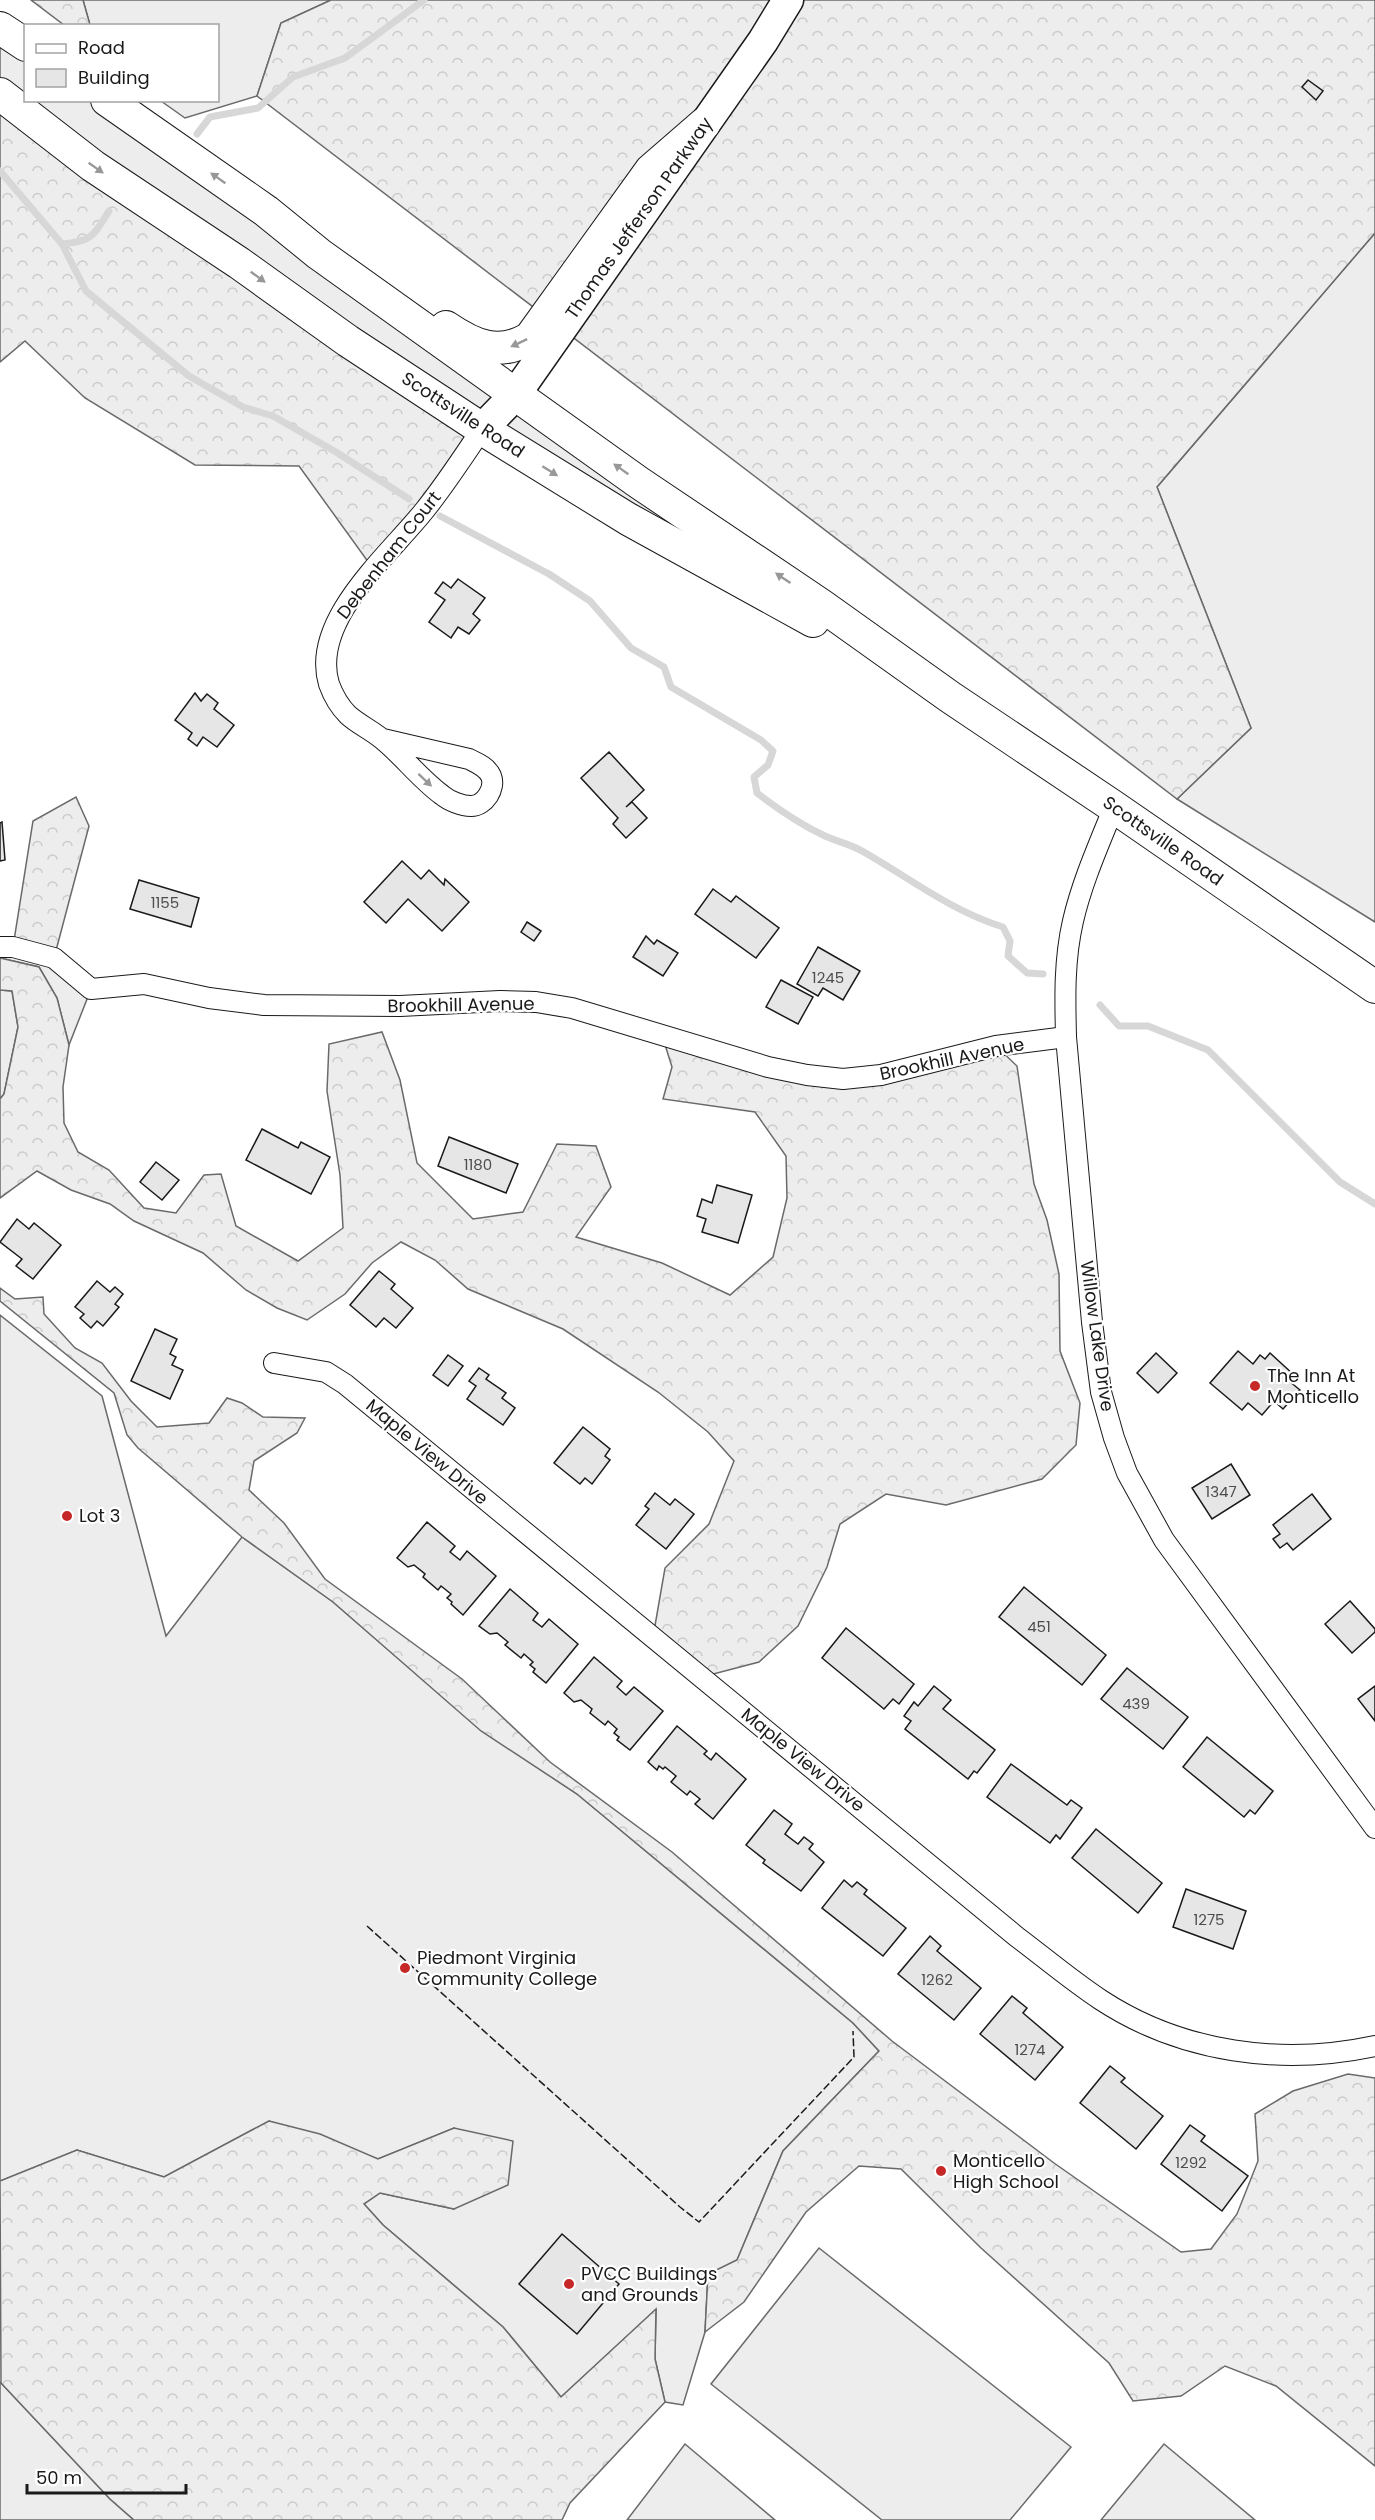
<svg xmlns="http://www.w3.org/2000/svg" width="1375" height="2520" font-family="Poppins,sans-serif">
	<style>
		.built { fill: #ededed; stroke: #6a6a6a; stroke-width: 1.5 }
		.forest { fill: url(#forest-crowns); stroke: #6a6a6a; stroke-width: 1.5 }
		.lines { fill: none; stroke-linecap: round; stroke-linejoin: round }
		.stream { stroke: #d7d7d7; stroke-width: 7 }
		.building { fill: #e6e6e6; stroke: #1a1a1a; stroke-width: 1.5 }
		.minor-casing { stroke: #1a1a1a; stroke-width: 22 }
		.primary-casing { stroke: #1a1a1a; stroke-width: 33 }
		.trunk-casing { stroke: #1a1a1a; stroke-width: 34 }
		.minor { stroke: #fff; stroke-width: 20 }
		.primary { stroke: #fff; stroke-width: 30 }
		.trunk { stroke: #fff; stroke-width: 32 }
		.fence { stroke: #1a1a1a; stroke-width: 1.5; stroke-dasharray: 8 3; stroke-linecap: butt }
		.oneway { fill: #989898 }
		.poi-dot { fill: #c62828; stroke: #fff; stroke-width: 2 }
		.labels { text-anchor: middle; stroke-width: 4.5; stroke-linejoin: round; paint-order: stroke }
		.number-label { font-size: 15px; fill: #4d4d4d }
		.street-label { font-size: 18px; fill: #1a1a1a; stroke: #fff }
		.poi-label { font-size: 18px; fill: #1a1a1a; stroke: #fff; text-anchor: start }
	</style>
	<defs>
		<pattern id="forest-crowns" width="20" height="18" patternUnits="userSpaceOnUse" patternTransform="scale(1.5)"><rect width="20" height="18" fill="#ededed"/><path d="M2 6a3 3 0 1 1 6 0M12 15a3 3 0 1 1 6 0" fill="none" stroke="#cbcbcb"/></pattern>
	</defs>
	<rect width="100%" height="100%" fill="#fff"/>
	<g class="built">
		<path d="M83,0H331L281,23L257,96L185,118L161,101L218,100V26L90,25Z"/>
		<path d="M0,28L25,45L26,100L107,101L814,621L628,519L0,94Z"/>
		<path d="M1375,233V922L1177,799L1251,728L1157,487Z"/>
		<path d="M0,947H13L91,989L69,1045L57,998L39,967L0,958Z"/>
		<path d="M0,990L12,991L18,1027L4,1094L0,1099Z"/>
		<path d="M0,1315L102,1396L166,1636L242,1537L333,1602L481,1730L577,1794L853,2023L879,2051L783,2151L737,2260L708,2275L705,2332L683,2405L665,2402L655,2359L656,2310L561,2397L503,2327L383,2225L364,2204L380,2193L454,2209V2128L378,2159L269,2121L164,2177L77,2150L0,2181Z"/>
		<path d="M819,2248L1071,2447L1010,2520H882L711,2384Z"/>
		<path d="M0,2382L110,2499L134,2520H0Z"/>
		<path d="M685,2444L775,2520H627Z"/>
		<path d="M1164,2444L1255,2520H1101Z"/>
	</g>
	<g class="forest">
		<path d="M31,0H83L90,25H64Z"/>
		<path d="M331,0H1375V233L1157,487L1251,728L1177,799L257,96L281,23Z"/>
		<path d="M0,94L482,429L374,570L299,466L195,465L85,398L25,341L0,362Z"/>
		<path d="M76,797L89,826L54,958L13,947L33,821Z"/>
		<path d="M0,958L39,967L57,998L69,1045L63,1087L64,1123L78,1152L109,1170L144,1208L176,1213L204,1175L221,1174L236,1226L298,1261L343,1228L340,1175L327,1091L329,1044L382,1032L400,1080L417,1163L473,1219L523,1212L557,1144L596,1146L611,1187L576,1237L662,1263L730,1295L773,1257L787,1198L786,1156L755,1112L663,1099L672,1067L662,1035L843,1079L996,1046L1017,1066L1034,1184L1047,1220L1059,1274L1060,1351L1080,1403L1076,1445L1042,1479L946,1505L886,1494L840,1524L827,1567L798,1626L759,1662L702,1677L653,1637L665,1568L709,1524L734,1461L708,1432L658,1392L563,1329L468,1289L435,1260L401,1242L372,1263L345,1294L307,1320L277,1308L246,1290L203,1253L134,1221L110,1204L71,1190L37,1171L0,1198V1099L4,1094L18,1027L12,991L0,990Z"/>
		<path d="M0,1288L15,1299L43,1297L44,1314L75,1348L102,1363L131,1401L157,1427L209,1423L227,1398L242,1403L263,1417L305,1418L297,1433L254,1461L249,1490L284,1523L325,1579L462,1679L550,1762L672,1852L892,2041L1054,2163L1181,2252L1211,2249L1237,2214L1258,2161L1255,2114L1293,2091L1348,2074L1375,2078V2466L1276,2386L1225,2366L1181,2396L1133,2401L1109,2363L981,2248L901,2169L859,2166L806,2212L744,2302L705,2332L708,2274L737,2260L783,2151L879,2051L853,2023L577,1794L481,1731L333,1602L242,1537L138,1448L127,1435L114,1393L0,1301Z"/>
		<path d="M269,2121L320,2134L378,2159L454,2128L513,2141L508,2185L454,2209L380,2193L364,2204L383,2225L503,2327L561,2397L656,2309L655,2359L665,2402L570,2503L562,2520H134L110,2499L1,2383L0,2181L77,2150L164,2177Z"/>
	</g>
	<g class="lines">
		<g class="stream">
			<path d="M197,134L210,117L258,108L293,77L345,58L424,0"/>
			<path d="M0,171L62,244L86,291L189,376L243,407L273,416L336,452L409,499"/>
			<path d="M62,244C93,241 93,236 109,211"/>
			<path d="M440,516L549,574L590,601L631,648L664,667L671,687L761,740L773,751L768,765L754,777L757,793C778,809 800,824 823,835C835,841 850,844 862,851C908,877 951,911 1003,927L1010,941L1008,956L1027,973L1043,974"/>
			<path d="M1100,1005L1119,1026H1148L1208,1050L1340,1182L1375,1204"/>
		</g>
	</g>
	<g class="building">
		<path d="M1308,80L1323,91L1316,100L1302,87Z"/>
		<path d="M458,579L485,598L473,614L480,620L469,634L458,627L451,638L429,622L445,600L435,593L443,582L451,588Z"/>
		<path d="M195,693L201,701L207,694L218,703L214,709L234,725L217,747L203,737L197,746L188,739L192,733L175,720Z"/>
		<path d="M609,752L644,790L626,807L632,802L647,818L626,838L613,824L618,818L581,778Z"/>
		<path d="M2,822L5,860L0,861V823Z"/>
		<path d="M402,861L421,879L429,870L444,885L445,879L469,902L442,931L408,899L386,923L364,902Z"/>
		<path d="M139,880L199,898L191,927L130,909Z"/>
		<path d="M713,889L731,902L736,896L779,928L756,958L695,914Z"/>
		<path d="M527,922L541,931L534,941L521,932Z"/>
		<path d="M646,936L654,944L657,940L678,953L663,976L633,957Z"/>
		<path d="M818,947L860,971L843,1000L823,988L818,996L797,984Z"/>
		<path d="M781,980L813,997L798,1024L766,1007Z"/>
		<path d="M262,1129L298,1148L301,1142L330,1157L311,1194L246,1160Z"/>
		<path d="M449,1137L518,1164L506,1193L438,1166Z"/>
		<path d="M156,1162L179,1180L162,1200L140,1182Z"/>
		<path d="M717,1185L752,1195L738,1243L702,1232L706,1219L697,1216L702,1199L712,1203Z"/>
		<path d="M17,1219L29,1229L34,1223L61,1245L33,1279L16,1266L22,1259L0,1242Z"/>
		<path d="M379,1271L395,1284L391,1289L413,1308L396,1328L384,1318L376,1327L350,1305Z"/>
		<path d="M97,1281L110,1292L115,1287L123,1294L115,1304L119,1307L103,1326L97,1321L91,1328L80,1318L84,1314L75,1307Z"/>
		<path d="M155,1329L177,1339L170,1354L176,1357L172,1365L183,1370L170,1399L131,1381Z"/>
		<path d="M1238,1351L1253,1364L1260,1355L1265,1359L1270,1353L1294,1375L1289,1381L1300,1390L1283,1409L1274,1401L1262,1415L1248,1403L1242,1410L1210,1383Z"/>
		<path d="M1156,1353L1177,1373L1158,1393L1137,1373Z"/>
		<path d="M448,1355L463,1366L448,1386L433,1375Z"/>
		<path d="M479,1368L489,1375L486,1379L506,1393L502,1398L515,1408L503,1425L467,1399L476,1386L469,1381Z"/>
		<path d="M583,1427L610,1449L605,1456L610,1460L592,1484L585,1478L580,1484L554,1463Z"/>
		<path d="M1231,1464L1250,1495L1212,1519L1192,1488Z"/>
		<path d="M655,1493L670,1505L675,1499L694,1514L666,1549L636,1525L649,1509L645,1506Z"/>
		<path d="M1312,1494L1331,1519L1293,1550L1287,1543L1280,1548L1273,1539L1280,1534L1273,1525Z"/>
		<path d="M427,1522L455,1546L450,1552L460,1560L467,1551L496,1576L463,1615L451,1604L452,1602L447,1598L451,1594L441,1586L438,1590L423,1577L425,1574L414,1565L408,1567L397,1558Z"/>
		<path d="M1024,1587L1106,1655L1082,1685L999,1617Z"/>
		<path d="M510,1589L538,1613L533,1620L542,1627L549,1619L578,1644L546,1683L533,1672L535,1669L530,1665L533,1662L524,1654L521,1658L505,1645L508,1642L497,1633L490,1634L479,1626Z"/>
		<path d="M1350,1601L1375,1629V1632L1352,1653L1325,1624Z"/>
		<path d="M846,1628L914,1684L899,1704L893,1699L884,1709L822,1658Z"/>
		<path d="M594,1657L622,1681L617,1687L626,1695L634,1687L663,1711L630,1750L617,1740L619,1737L614,1733L617,1729L608,1721L605,1725L590,1713L592,1709L581,1700L574,1702L564,1693Z"/>
		<path d="M1127,1668L1188,1717L1163,1749L1101,1699Z"/>
		<path d="M934,1686L951,1700L943,1709L995,1750L977,1773L974,1771L968,1779L905,1729L911,1721L904,1716L914,1702L918,1706Z"/>
		<path d="M1375,1686V1721L1358,1699Z"/>
		<path d="M677,1726L707,1751L704,1754L711,1760L716,1753L746,1779L713,1819L695,1804L700,1799L690,1791L687,1795L671,1782L676,1776L665,1767L663,1769L659,1766L657,1770L648,1762Z"/>
		<path d="M1207,1737L1273,1791L1255,1814L1250,1810L1244,1817L1183,1767Z"/>
		<path d="M1011,1764L1067,1805L1071,1800L1082,1808L1060,1839L1056,1835L1050,1843L987,1797Z"/>
		<path d="M774,1810L792,1824L785,1834L798,1844L804,1837L813,1844L809,1849L824,1862L801,1891L763,1863L765,1860L746,1845Z"/>
		<path d="M1096,1829L1162,1883L1138,1913L1072,1858Z"/>
		<path d="M844,1880L852,1887L857,1882L867,1890L864,1894L906,1928L883,1956L822,1908Z"/>
		<path d="M1186,1889L1246,1911L1233,1949L1173,1927Z"/>
		<path d="M930,1936L941,1946L937,1951L981,1988L954,2020L898,1974Z"/>
		<path d="M1012,1996L1027,2008L1023,2013L1063,2047L1035,2080L980,2034Z"/>
		<path d="M1110,2066L1125,2078L1121,2082L1163,2116L1136,2149L1080,2103Z"/>
		<path d="M1190,2125L1205,2136L1201,2141L1248,2176L1222,2211L1161,2164Z"/>
		<path d="M562,2234L619,2284L577,2334L519,2284Z"/>
	</g>
	<g class="lines">
		<defs>
			<g id="minor">
				<path d="M383,739L469,759C477,763 487,767 491,776C496,788 485,806 471,806C462,806 449,801 442,795C420,779 403,756 382,739C371,730 358,724 348,715C340,707 333,695 329,684C310,621 388,556 424,511C445,485 463,457 482,429"/>
				<path d="M1114,807C1099,844 1082,882 1073,921C1064,960 1065,998 1066,1037L1092,1322L1101,1392L1114,1438L1127,1473L1164,1540L1375,1828"/>
				<path d="M0,947H13L54,958L91,989L144,984L209,998L264,1005L400,1006L500,1001L536,1002L572,1008L768,1067L807,1075L843,1079L881,1075L996,1046L1066,1037"/>
				<path d="M274,1363L326,1372L345,1384L1017,1937C1045,1958 1072,1981 1101,2000C1182,2053 1282,2066 1375,2046"/>
			</g>
			<path id="primary" d="M482,429L515,395L763,41L788,0"/>
			<g id="trunk">
				<path d="M0,28L26,45"/>
				<path d="M0,94L93,166L239,263L348,341L482,429L628,519L813,621"/>
				<path d="M107,100L266,211L319,254L638,482L821,605L950,697L1114,807L1375,987"/>
				<path d="M446,327C474,346 499,357 530,338L651,170L704,124"/>
			</g>
		</defs>
		<use href="#minor" class="minor-casing"/>
		<use href="#primary" class="primary-casing"/>
		<use href="#trunk" class="trunk-casing"/>
		<use href="#minor" class="minor"/>
		<use href="#primary" class="primary"/>
		<use href="#trunk" class="trunk"/>
		<path class="fence" d="M367,1926L680,2207L699,2222L854,2057L853,2031"/>
	</g>
	<defs><path id="oneway-solid" d="M-6-.8H1V-3.2L6.5 0L1 3.2V.8H-6Z" transform="scale(1.5)"/></defs>
	<g class="oneway">
		<use href="#oneway-solid" transform="translate(96 168) rotate(35)"/>
		<use href="#oneway-solid" transform="translate(218 178) rotate(-145)"/>
		<use href="#oneway-solid" transform="translate(258 277) rotate(36)"/>
		<use href="#oneway-solid" transform="translate(519 343) rotate(155)"/>
		<use href="#oneway-solid" transform="translate(621 469) rotate(-145)"/>
		<use href="#oneway-solid" transform="translate(550 471) rotate(32)"/>
		<use href="#oneway-solid" transform="translate(783 578) rotate(-146)"/>
		<use href="#oneway-solid" transform="translate(425 780) rotate(43)"/>
	</g>
	<g class="poi-dot">
		<circle cx="1255" cy="1386" r="6"/>
		<circle cx="67" cy="1516" r="6"/>
		<circle cx="405" cy="1968" r="6"/>
		<circle cx="941" cy="2171" r="6"/>
		<circle cx="569" cy="2284" r="6"/>
	</g>
	<g class="labels">
		<g class="number-label">
			<text x="165" y="908">1155</text>
			<text x="828" y="983">1245</text>
			<text x="478" y="1170">1180</text>
			<text x="1221" y="1497">1347</text>
			<text x="1039" y="1632">451</text>
			<text x="1136" y="1709">439</text>
			<text x="1209" y="1925">1275</text>
			<text x="937" y="1985">1262</text>
			<text x="1030" y="2055">1274</text>
			<text x="1191" y="2168">1292</text>
		</g>
		<g class="street-label">
			<text transform="translate(639 218) rotate(-55)" y="6">Thomas Jefferson Parkway</text>
			<text transform="translate(463 415) rotate(33)" y="6">Scottsville Road</text>
			<text transform="translate(389 555) rotate(-52)" y="6">Debenham Court</text>
			<text transform="translate(1163 841) rotate(35)" y="6">Scottsville Road</text>
			<text transform="translate(461 1005) rotate(-1)" y="6">Brookhill Avenue</text>
			<text transform="translate(952 1059) rotate(-12)" y="6">Brookhill Avenue</text>
			<text transform="translate(1097 1336) rotate(82)" y="6">Willow Lake Drive</text>
			<text transform="translate(427 1452) rotate(40)" y="6">Maple View Drive</text>
			<text transform="translate(803 1760) rotate(39)" y="6">Maple View Drive</text>
		</g>
		<g class="poi-label">
			<text x="1267" y="1382">The Inn At<tspan x="1267" dy="21">Monticello</tspan></text>
			<text x="79" y="1522">Lot 3</text>
			<text x="417" y="1964">Piedmont Virginia<tspan x="417" dy="21">Community College</tspan></text>
			<text x="953" y="2167">Monticello<tspan x="953" dy="21">High School</tspan></text>
			<text x="581" y="2280">PVCC Buildings<tspan x="581" dy="21">and Grounds</tspan></text>
		</g>
	</g>
	<rect x="24" y="24" width="195" height="78" fill="#ffffff" stroke="#a3a3a3" stroke-width="1.5"/>
	<rect x="36" y="44" width="30" height="9" fill="#ffffff" stroke="#a3a3a3" stroke-width="1.5"/>
	<text x="78" y="54" font-size="18" fill="#1a1a1a">Road</text>
	<rect x="36" y="69" width="30" height="18" fill="#e6e6e6" stroke="#a3a3a3" stroke-width="1.5"/>
	<text x="78" y="84" font-size="18" fill="#1a1a1a">Building</text>
	<path d="M27 2484v9h159v-9" fill="none" stroke="#1a1a1a" stroke-width="3"/>
	<text x="36" y="2484" font-size="18" fill="#1a1a1a" stroke="#ffffff" stroke-width="4.5" paint-order="stroke">50 m</text>
</svg>
